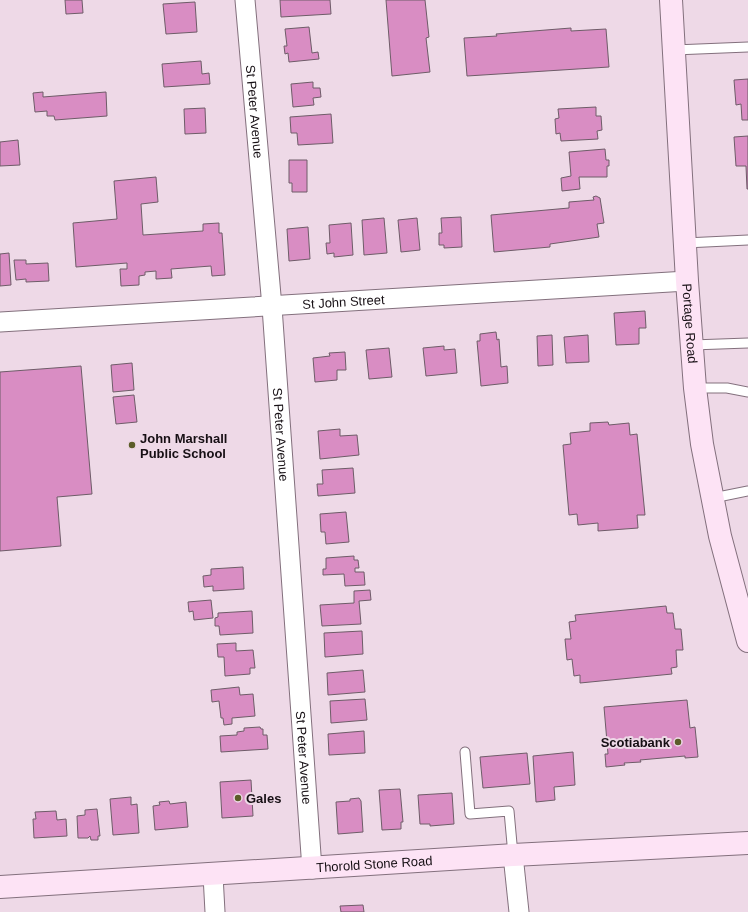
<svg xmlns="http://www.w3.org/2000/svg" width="748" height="912" font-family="Arial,sans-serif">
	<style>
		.building { fill: #d98dc3; stroke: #6e5c68 }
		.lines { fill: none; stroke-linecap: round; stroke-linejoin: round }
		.lane-casing { stroke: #83707d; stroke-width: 11 }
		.street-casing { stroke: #83707d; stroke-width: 21 }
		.secondary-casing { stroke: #83707d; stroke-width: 24 }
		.lane { stroke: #fff; stroke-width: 9 }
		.street { stroke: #fff; stroke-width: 19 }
		.secondary { stroke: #fde3f5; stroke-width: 22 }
		.poi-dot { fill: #5c5c29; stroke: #eed9e7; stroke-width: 1.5 }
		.labels { text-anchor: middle; stroke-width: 4; stroke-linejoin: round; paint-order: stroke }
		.street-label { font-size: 13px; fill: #160f14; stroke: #eed9e7 }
		.poi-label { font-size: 13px; font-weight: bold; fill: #160f14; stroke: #eed9e7; text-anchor: start }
	</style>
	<rect width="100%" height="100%" fill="#eed9e7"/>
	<g class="building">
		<path d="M65,0H82L83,13L66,14Z"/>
		<path d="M280,0H330L331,14L281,17Z"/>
		<path d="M386,0H425L429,37L426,38L430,72L392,76Z"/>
		<path d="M195,2L197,32L166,34L163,4Z"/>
		<path d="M309,27L312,53L318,52L319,59L289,62L288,53L285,54L284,46H287L285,29Z"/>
		<path d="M571,28V31L606,29L609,67L467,76L464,38L497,36L496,34Z"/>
		<path d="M201,61L202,74L209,73L210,84L164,87L162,64Z"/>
		<path d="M748,79V120H742L741,104L736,105L734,80Z"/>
		<path d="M313,82V88H320L321,97L313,98L314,105L293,107L291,84Z"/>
		<path d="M43,92V97L106,92L107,116L55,120L54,116H47V111L35,112L33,93Z"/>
		<path d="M596,107V116H601L602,130L597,131L598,139L561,141L560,133L556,134L555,119L559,118L558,109Z"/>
		<path d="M205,108L206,133L185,134L184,109Z"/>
		<path d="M331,114L333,143L298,145L297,133H291L290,117Z"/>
		<path d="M748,136V189H747L746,166H736L734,137Z"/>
		<path d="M18,140L20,165L0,166V142Z"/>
		<path d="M605,149L606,160H609V166H607V177H579L580,189L562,191L561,178L571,176L569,152Z"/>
		<path d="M289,160H307V192H292V183H289Z"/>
		<path d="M156,177L158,202L141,204L143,235L203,231V224L219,223V233H222L225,275L212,276L211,266L171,269L172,278L156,279V271L145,272V275L139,276V285L121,286L120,269H127V263L76,267L73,223L117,219L114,181Z"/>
		<path d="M596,196L600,198L604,223L597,224L599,237L550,244V247L494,252L491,215L569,208V202L594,200L593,197Z"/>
		<path d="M461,217L462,247L444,248V245H439V233H442L441,218Z"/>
		<path d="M384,218L387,253L364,255L362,220Z"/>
		<path d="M417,218L420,250L401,252L398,220Z"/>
		<path d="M351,223L353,255L334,257V253L327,254L326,243H330L329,225Z"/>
		<path d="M308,227L310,259L289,261L287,229Z"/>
		<path d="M9,253L11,285L0,286V254Z"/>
		<path d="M14,260H26V264L48,263L49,281L26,282V279L16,280Z"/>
		<path d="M645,311L646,328H639V344L616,345L614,313Z"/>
		<path d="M496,332L497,340L499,339L501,367L507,366L508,383L481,386L477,341H480V334Z"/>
		<path d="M552,335L553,365L538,366L537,336Z"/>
		<path d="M588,335L589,362L566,363L564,337Z"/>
		<path d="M444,346V350L455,349L457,373L426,376L423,348Z"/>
		<path d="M389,348L392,377L369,379L366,350Z"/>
		<path d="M345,352L346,370H337V380L315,382L313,358L330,356L329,353Z"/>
		<path d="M132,363L134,390L113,392L111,365Z"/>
		<path d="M81,366L92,494L57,497L61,546L0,551V372Z"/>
		<path d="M134,395L137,422L116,424L113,397Z"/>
		<path d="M608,422L609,425L629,423L630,435L637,434L645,515H637L638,528L598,531V523L578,525L577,514L569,515L563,445L571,444L570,433L590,431V423Z"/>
		<path d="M340,429V436L357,435L359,455L320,459L318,431Z"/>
		<path d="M353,468L355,493L318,496L317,484H323L322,470Z"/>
		<path d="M346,512L349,542L326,544L325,532H321L320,514Z"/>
		<path d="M354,556V560H358L359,568H355V572H364L365,585L345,586L344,574L323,575V569H326V558Z"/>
		<path d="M243,567L244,589L213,591V586L204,587L203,576L211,575V569Z"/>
		<path d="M370,590L371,600L359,601L361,624L322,626L320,605L354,603V591Z"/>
		<path d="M211,600L213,618L194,620L193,611L189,612L188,602Z"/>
		<path d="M666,606L667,613H673L675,629H681L683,650H676L677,667L671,668L672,674L580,683V675L574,676L572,659L567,660L565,639H571L569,622L576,621L575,615Z"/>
		<path d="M252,611L253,633L220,635L219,626H215V618L218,617V613Z"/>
		<path d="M362,631L363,654L325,657L324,633Z"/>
		<path d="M236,643V651L253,650L255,668H250V674L225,676L224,657H218L217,644Z"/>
		<path d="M363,670L365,692L328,695L327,673Z"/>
		<path d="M239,687L240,695L253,694L255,716L232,718V724L224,725L223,718H221L219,701L212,702L211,690Z"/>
		<path d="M365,699L367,720L331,723L330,701Z"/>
		<path d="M687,700L690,728L695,727L698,757L685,758V756L640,760L641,762L624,763L625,765L606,767L605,754H608L604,707Z"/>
		<path d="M260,727L261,729H263V735H267L268,749L221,752L220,736L237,735V732L244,731V728Z"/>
		<path d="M364,731L365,753L329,755L328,734Z"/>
		<path d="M573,752L575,785L554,787L555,800L536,802L533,756Z"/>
		<path d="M527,753L530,784L483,788L480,757Z"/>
		<path d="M251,780L253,816L222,818L220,782Z"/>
		<path d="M400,789L403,822H401V829L382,830L379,790Z"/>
		<path d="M452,793L454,824L430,826V824H420L418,795Z"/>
		<path d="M131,797V805L137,804L139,833L113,835L110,799Z"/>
		<path d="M359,798L361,801L363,832L338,834L336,802L350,801V799Z"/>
		<path d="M169,801L170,804L186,802L188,827L155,830L153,806L160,805L159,802Z"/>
		<path d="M97,809L100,836H98V840H91L90,836L88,838H78L77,816L85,815V810Z"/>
		<path d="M56,811L57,820L66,819L67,836L34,838L33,819H36L35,812Z"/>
		<path d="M363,905L364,912H341L340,906Z"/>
	</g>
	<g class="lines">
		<defs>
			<g id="lane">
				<path d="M674,50L748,47"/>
				<path d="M685,243L748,240"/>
				<path d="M692,345L748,343"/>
				<path d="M695,388H727L748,392"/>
				<path d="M713,498L748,491"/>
				<path d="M465,752L470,814L509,811L513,855"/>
			</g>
			<g id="street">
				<path id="s1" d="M245,0L272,307L312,869"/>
				<path id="s2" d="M0,322L687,281"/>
				<path d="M513,855L519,912"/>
				<path d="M213,875L215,912"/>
			</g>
			<g id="secondary">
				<path id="s3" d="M671,0L687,281L695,388L702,444L720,536L748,641"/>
				<path id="s4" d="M0,887L513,855L748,843"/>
			</g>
		</defs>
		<use href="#lane" class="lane-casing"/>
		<use href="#street" class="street-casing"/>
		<use href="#secondary" class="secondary-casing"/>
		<use href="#lane" class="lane"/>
		<use href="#street" class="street"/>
		<use href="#secondary" class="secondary"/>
	</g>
	<g class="poi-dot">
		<circle cx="132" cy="445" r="4"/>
		<circle cx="678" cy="742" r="4"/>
		<circle cx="238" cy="798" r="4"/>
	</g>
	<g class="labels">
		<g class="street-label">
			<text dy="5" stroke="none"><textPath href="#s1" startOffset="112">St Peter Avenue</textPath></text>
			<text dy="5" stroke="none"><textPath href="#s2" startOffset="344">St John Street</textPath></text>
			<text dy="5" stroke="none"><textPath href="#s3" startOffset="324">Portage Road</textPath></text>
			<text dy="5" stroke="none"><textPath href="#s1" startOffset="436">St Peter Avenue</textPath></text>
			<text dy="5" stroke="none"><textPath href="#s1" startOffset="760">St Peter Avenue</textPath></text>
			<text dy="5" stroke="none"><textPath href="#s4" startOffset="375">Thorold Stone Road</textPath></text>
		</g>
		<g class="poi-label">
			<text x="140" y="443">John Marshall<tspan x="140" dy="15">Public School</tspan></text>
			<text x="670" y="747" text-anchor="end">Scotiabank</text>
			<text x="246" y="803">Gales</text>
		</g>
	</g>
</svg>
